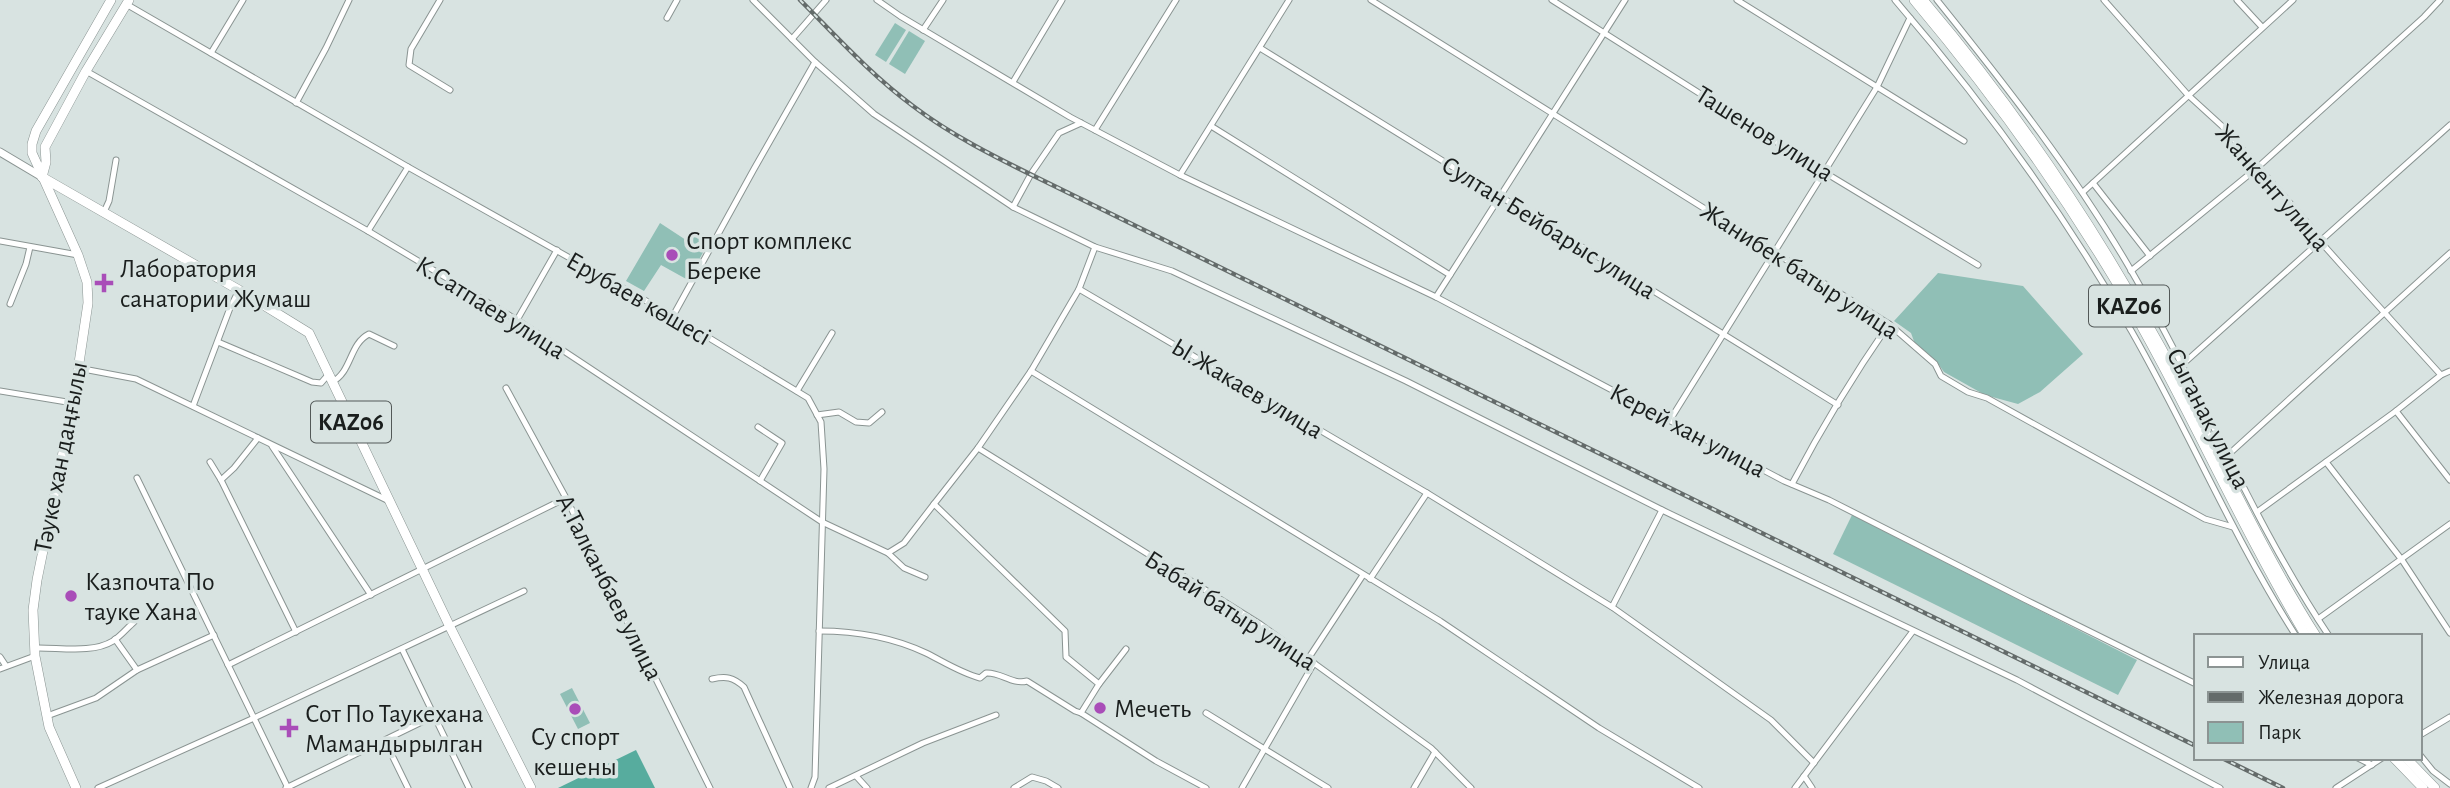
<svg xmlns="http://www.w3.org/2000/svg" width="2450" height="788" font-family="'Alegreya Sans',sans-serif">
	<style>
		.green { fill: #90bfb6 }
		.water { fill: #57ac9e }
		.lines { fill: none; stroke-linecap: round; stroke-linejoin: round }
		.minor-casing { stroke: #8a9492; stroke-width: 7 }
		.tertiary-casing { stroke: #8a9492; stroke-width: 9 }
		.primary-casing { stroke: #8a9492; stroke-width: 10 }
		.trunk-casing { stroke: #8a9492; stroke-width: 10 }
		.minor { stroke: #fff; stroke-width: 5 }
		.tertiary { stroke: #fff; stroke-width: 7 }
		.primary { stroke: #fff; stroke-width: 9 }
		.trunk { stroke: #fff; stroke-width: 9 }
		.rail-casing { stroke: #646b6a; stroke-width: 4.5 }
		.rail { stroke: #d8e3e1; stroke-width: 2; stroke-dasharray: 5; stroke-linecap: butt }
		.poi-dot { fill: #a94db8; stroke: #d8e3e1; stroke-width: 2.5 }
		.labels { text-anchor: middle; stroke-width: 7; stroke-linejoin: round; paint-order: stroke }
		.shield { fill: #d8e3e1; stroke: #535958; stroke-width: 2 }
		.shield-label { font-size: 24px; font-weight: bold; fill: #1a1e1d }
		.street-label { font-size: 26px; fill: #1a1e1d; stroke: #d8e3e1 }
		.poi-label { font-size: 26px; fill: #1a1e1d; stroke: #d8e3e1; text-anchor: start }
	</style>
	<rect width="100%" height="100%" fill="#d8e3e1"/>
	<g class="green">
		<path d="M895,23L906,30L886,62L875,55Z"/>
		<path d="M909,31L925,41L905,74L889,64Z"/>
		<path d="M660,223L689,242L697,230L707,236L703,242L707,245L688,280L661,265L644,291L626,281Z"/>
		<path d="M1938,273L2023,286L2083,354L2040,392L2018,404L1985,395L1944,372L1937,362L1915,344L1911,333L1894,321Z"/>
		<path d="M1852,515L2137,660L2118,695L1833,554Z"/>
		<path d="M572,688L590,723L578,729L560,694Z"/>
	</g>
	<path class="water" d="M636,750L655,788H558Z"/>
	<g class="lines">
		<defs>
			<g id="minor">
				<path d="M440,0L411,49L409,65L450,90"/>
				<path d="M753,0L815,62L874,114L1013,207L1095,247L1172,271L1406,381L1662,510L2017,680L2220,788"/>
				<path d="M877,0L900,16L1070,117L1180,175L1436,297L1784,481L1829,500L2024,599L2196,684"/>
				<path d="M1371,0L1889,324L1935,364L1941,376L1968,392L1987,398L2205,519L2233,527"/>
				<path d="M1552,0L1824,172L1978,265"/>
				<path d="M1737,0L1964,141"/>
				<path d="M1895,0C1984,103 2064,213 2132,332C2189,432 2234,539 2296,636"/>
				<path d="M1937,0C2007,87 2076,175 2132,272C2201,391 2252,521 2329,636"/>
				<path d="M2104,0L2188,95L2222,126L2311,227L2319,240L2344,268L2441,375"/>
				<path d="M2237,0L2262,27"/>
				<path d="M126,4L408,167L673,316L808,398L821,422L824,469L815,777L811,788"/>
				<path d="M667,18L677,0"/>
				<path d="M923,30L943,0"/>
				<path d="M792,39L826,0"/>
				<path d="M1260,48L1838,405"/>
				<path d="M211,53L243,0"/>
				<path d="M86,71L368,231L517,320L822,522L888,553L904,543L934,504L1065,631L1066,657L1099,684L1081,713L1156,761L1206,788"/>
				<path d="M1013,82L1062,0"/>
				<path d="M296,103L326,48L349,0"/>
				<path d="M1211,126L1450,275"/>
				<path d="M1095,130L1176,0"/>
				<path d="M1180,175L1289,0"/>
				<path d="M2093,183L2150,256"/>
				<path d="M2083,192L2293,0"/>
				<path d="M1013,207L1031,174L1059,133L1081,123"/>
				<path d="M104,212L109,201L116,160"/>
				<path d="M368,231L408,167"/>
				<path d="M0,241L78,255"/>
				<path d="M1095,247L1079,289L1427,493L1612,607L1771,720L1814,763"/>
				<path d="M2131,271L2257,168L2424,17L2440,0"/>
				<path d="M1436,297L1625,0"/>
				<path d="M10,304L26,264L30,247"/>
				<path d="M673,316L754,169L815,62"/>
				<path d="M517,320L557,250"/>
				<path d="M218,342L312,382L321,383L328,375"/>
				<path d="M2183,364L2450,125"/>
				<path d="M78,368L136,379L389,501"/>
				<path d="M1031,371L1440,621L1599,728L1699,788"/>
				<path d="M332,382C352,372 349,344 369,334L394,346"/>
				<path d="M506,388L566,498L710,788"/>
				<path d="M0,391L73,403"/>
				<path d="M797,391L832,333"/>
				<path d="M193,406L230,308L239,290"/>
				<path d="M2396,411L2450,480"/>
				<path d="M817,415L839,412L856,422L869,423L882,412"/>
				<path d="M1670,420L1877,87L1910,18"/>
				<path d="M758,427L782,443L760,481"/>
				<path d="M272,446L371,595"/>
				<path d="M978,448L1260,624L1431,748L1471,788"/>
				<path d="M2228,455L2450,253"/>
				<path d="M210,462L221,480L296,632"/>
				<path d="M2326,462L2402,560L2450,633"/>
				<path d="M137,478L288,788"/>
				<path d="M221,480L234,468L258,438"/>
				<path d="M1792,484C1821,429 1853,376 1889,324"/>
				<path d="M934,504L978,448L1031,371L1079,289"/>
				<path d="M2257,512L2396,411L2441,375L2450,371"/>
				<path d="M888,553L904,568L925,577"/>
				<path d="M1370,579L1427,493"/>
				<path d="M1612,607L1662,510"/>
				<path d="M2318,619L2450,524"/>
				<path d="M819,631C857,631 892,637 926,653C944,662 961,673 980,678L986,673C1001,672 1012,685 1027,681L1075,711L1081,713"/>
				<path d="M115,639L137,670"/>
				<path d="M34,648C58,647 92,654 113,641C121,636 127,628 134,622"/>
				<path d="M402,649L469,788"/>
				<path d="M0,657L6,666"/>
				<path d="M1308,659L1363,575"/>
				<path d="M228,665L566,498"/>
				<path d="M0,669L35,656"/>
				<path d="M712,679C726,676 733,677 744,687L790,788"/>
				<path d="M1099,684L1126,649"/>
				<path d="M1206,713L1328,788"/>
				<path d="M47,716L96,698L137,670L214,635"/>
				<path d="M2420,735L2450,717"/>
				<path d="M385,741L408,788"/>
				<path d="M2420,755L2433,771L2450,784"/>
				<path d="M2358,758L2372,765"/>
				<path d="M856,776L867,788"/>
				<path d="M1804,776L1812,788"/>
				<path d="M98,788L254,718L524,591"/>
				<path d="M286,788L434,716"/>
				<path d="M829,788L923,743L996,715"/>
				<path d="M1014,788L1032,777L1046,781L1058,788"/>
				<path d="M1242,788L1314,663"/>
				<path d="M1414,788L1435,752"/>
				<path d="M1795,788L1913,631"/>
				<path d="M2336,788L2382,758"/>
			</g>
			<path id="tertiary" d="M0,152L42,177"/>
			<g id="primary">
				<path d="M42,177L239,290L309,333L450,627L531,788"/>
				<path d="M42,177L46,162L45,147L86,71L129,0"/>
				<path d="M76,788L49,727L35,656L33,610L37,580L73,403L88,303L87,282L78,255L32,153V144L36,131L111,0"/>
			</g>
			<g id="trunk">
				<path d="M1914,0C1988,88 2056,182 2115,280C2184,396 2237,520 2306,636"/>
				<path d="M1923,0C2014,107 2092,223 2160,346C2213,442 2257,543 2316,636"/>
				<path d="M2394,758L2423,788"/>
				<path d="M2406,758L2435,788"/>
			</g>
		</defs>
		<use href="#minor" class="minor-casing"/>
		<use href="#tertiary" class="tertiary-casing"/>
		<use href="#primary" class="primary-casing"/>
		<use href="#trunk" class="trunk-casing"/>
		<use href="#minor" class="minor"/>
		<use href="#tertiary" class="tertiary"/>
		<use href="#primary" class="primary"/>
		<use href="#trunk" class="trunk"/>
		<defs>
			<g id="rail">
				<path d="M800,0C836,36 871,75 913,106C951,135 995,157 1038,178L2196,746"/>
				<path d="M2222,758L2283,788"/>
			</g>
		</defs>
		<use href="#rail" class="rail-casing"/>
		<use href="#rail" class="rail"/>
	</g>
	<g class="poi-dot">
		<circle cx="672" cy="255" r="7"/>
		<path d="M100.5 272.5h7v7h7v7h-7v7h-7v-7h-7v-7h7z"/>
		<circle cx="71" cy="596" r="7"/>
		<circle cx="1100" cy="708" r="7"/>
		<circle cx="575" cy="709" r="7"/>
		<path d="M285.5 717.5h7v7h7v7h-7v7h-7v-7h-7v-7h7z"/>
	</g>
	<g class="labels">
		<g class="shield">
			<rect x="2089" y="285.5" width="80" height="41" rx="5"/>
			<rect x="311" y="401.5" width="80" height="41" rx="5"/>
		</g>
		<g class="shield-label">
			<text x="2129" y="314">KАZ06</text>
			<text x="351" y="430">KАZ06</text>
		</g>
		<g class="street-label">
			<text transform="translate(1765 133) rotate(32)" y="9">Ташенов улица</text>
			<text transform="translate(2273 187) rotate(49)" y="9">Жанкент улица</text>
			<text transform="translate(1549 227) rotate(32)" y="9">Султан Бейбарыс улица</text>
			<text transform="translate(1800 270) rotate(33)" y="9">Жанибек батыр улица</text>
			<text transform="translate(639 298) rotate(30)" y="9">Ерубаев көшесі</text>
			<text transform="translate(491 307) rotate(32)" y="9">К.Сатпаев улица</text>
			<text transform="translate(1248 388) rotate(31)" y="9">Ы.Жакаев улица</text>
			<text transform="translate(2209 418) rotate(63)" y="9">Сыганак улица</text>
			<text transform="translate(1688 430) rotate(28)" y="9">Керей хан улица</text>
			<text transform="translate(60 457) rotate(-79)" y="9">Тәуке хан даңғылы</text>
			<text transform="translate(610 587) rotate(63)" y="9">А.Талканбаев улица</text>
			<text transform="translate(1231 610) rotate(33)" y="9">Бабай батыр улица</text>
		</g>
		<g class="poi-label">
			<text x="686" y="249">Спорт комплекс<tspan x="686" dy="30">Береке</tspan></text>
			<text x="120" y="277">Лаборатория<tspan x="120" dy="30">санатории Жумаш</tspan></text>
			<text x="85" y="590">Казпочта По<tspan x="85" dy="30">тауке Хана</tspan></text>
			<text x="1114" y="717">Мечеть</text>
			<text x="305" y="722">Сот По Таукехана<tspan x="305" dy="30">Мамандырылган</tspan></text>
			<text x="575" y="745" text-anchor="middle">Су спорт<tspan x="575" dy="30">кешены</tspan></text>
		</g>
	</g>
	<rect x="2194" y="634" width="228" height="126" fill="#d8e3e1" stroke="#8c9493" stroke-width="2"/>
	<rect x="2208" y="657" width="35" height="10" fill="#ffffff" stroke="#8c9493" stroke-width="2"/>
	<text x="2258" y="669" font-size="21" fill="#1a1e1d">Улица</text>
	<rect x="2208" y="692" width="35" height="10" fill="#646b6a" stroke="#8c9493" stroke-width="2"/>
	<text x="2258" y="704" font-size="21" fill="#1a1e1d">Железная дорога</text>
	<rect x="2208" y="722" width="35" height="21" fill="#90bfb6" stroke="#8c9493" stroke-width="2"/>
	<text x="2258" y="739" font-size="21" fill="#1a1e1d">Парк</text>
</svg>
